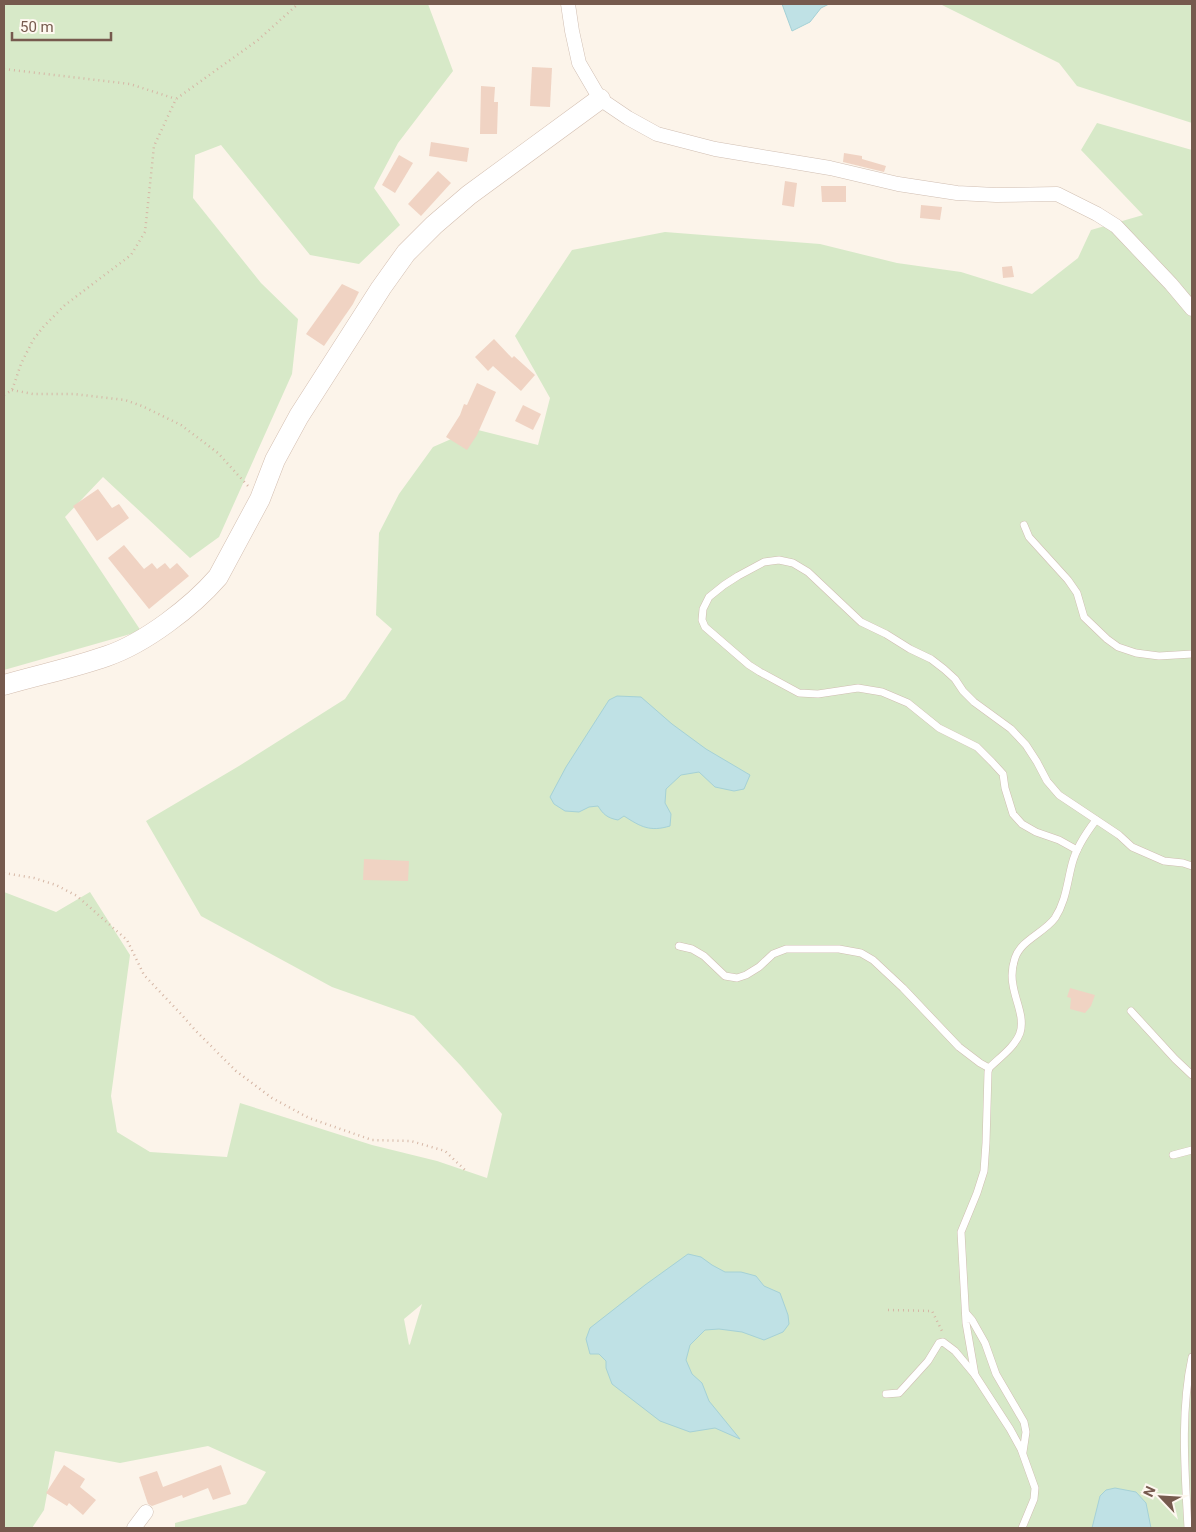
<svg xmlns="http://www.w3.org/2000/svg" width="1196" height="1532" font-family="Roboto,sans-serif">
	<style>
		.green { fill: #d7e9c8; fill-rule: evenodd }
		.water { fill: #bfe1e5; stroke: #a5d1d6 }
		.building { fill: #f0d3c3 }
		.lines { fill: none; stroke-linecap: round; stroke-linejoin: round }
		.lane-casing { stroke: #d0beb2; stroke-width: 8 }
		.street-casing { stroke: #d0beb2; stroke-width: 15 }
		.secondary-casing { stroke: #d3beb0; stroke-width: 21 }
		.path { stroke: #d5b6a5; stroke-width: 2.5; stroke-dasharray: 1 4; stroke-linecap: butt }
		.lane { stroke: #fff; stroke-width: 7 }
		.street { stroke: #fff; stroke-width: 14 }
		.secondary { stroke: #fff; stroke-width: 20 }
	</style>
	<rect width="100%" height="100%" fill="#fcf4ea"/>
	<g class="green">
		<path d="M4,4H428L453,71L398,143L374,188L400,225L359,264L310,255L221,145L195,155L193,198L261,283L298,319L292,374L219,537L190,558L103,477L65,517L141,631L4,670Z"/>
		<path d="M942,4H1192V123L1077,86L1059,63L942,5Z"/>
		<path d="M1097,123L1192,150V1528H175V1523L246,1504L266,1472L208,1446L120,1463L55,1451L44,1510L32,1528H4V892L56,912L90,892L130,955L111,1096L117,1132L150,1152L227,1157L240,1103L372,1145L437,1161L487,1178L502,1114L461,1066L414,1016L332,987L201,916L146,821L239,766L345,699L392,629L376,615L379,533L399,494L433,447L474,429L538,445L550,398L515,336L572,250L665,232L820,244L897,263L961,272L1032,294L1078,258L1091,230L1143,215L1081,150ZM422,1304L410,1344L409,1345L404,1319Z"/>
	</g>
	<g class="water">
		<path d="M782,4H829L821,8L810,22L792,31Z"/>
		<path d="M617,696L641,697L672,724L706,749L750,775L744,789L734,791L715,787L699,772L681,775L666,789L665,803L671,814L670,826C650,832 641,827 624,816L618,820C607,818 603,814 598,806L589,807L579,812L565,811L554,804L550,797L566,767L609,700Z"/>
		<path d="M688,1254L701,1257L712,1265L725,1272H741L756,1276L764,1286L780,1293L788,1315L789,1324L783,1332L764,1340L742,1332L719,1329L705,1330L690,1345L686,1360L692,1374L702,1383L709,1401L740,1439L715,1428L690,1432L660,1421L612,1384L606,1368V1361L599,1354H590L586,1339L590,1328L645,1285Z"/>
		<path d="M1115,1488L1136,1492L1146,1503L1151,1528H1092L1100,1496L1106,1490Z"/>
	</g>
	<g class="building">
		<path d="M532,67L552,68L550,107L530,106Z"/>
		<path d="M481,86L495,87L494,102H498L497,134H480Z"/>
		<path d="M431,142L469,148L467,162L429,156Z"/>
		<path d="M844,153L862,156V159L886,166L884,172L843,162Z"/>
		<path d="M399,155L413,163L395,193L382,185Z"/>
		<path d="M438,171L451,183L421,216L408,204Z"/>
		<path d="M785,181L797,183L794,207L782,205Z"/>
		<path d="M821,186H846V202H822Z"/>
		<path d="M921,205L942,207L940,220L920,218Z"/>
		<path d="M1012,266L1014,277L1003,278L1002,267Z"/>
		<path d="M342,284L359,292L353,304L324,346L306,334Z"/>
		<path d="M494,339L512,358L514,356L535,375L521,391L493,366L488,371L475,357Z"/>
		<path d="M477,383L496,392L477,435L467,450L446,437L460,415L464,404L467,405Z"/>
		<path d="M523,405L541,414L533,430L515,421Z"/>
		<path d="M98,489L112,508L119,504L129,518L97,541L73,506Z"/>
		<path d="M124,545L144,569L152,563L157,569L165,563L170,569L177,563L189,576L149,609L108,558Z"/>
		<path d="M364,859L409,861L408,881L363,880Z"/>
		<path d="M1070,988L1095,995L1091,1006L1085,1013L1070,1009L1071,998L1067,997Z"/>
		<path d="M64,1465L85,1479L80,1487L96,1500L83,1515L69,1503L67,1506L46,1493Z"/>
		<path d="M221,1465L231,1494L213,1500L208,1488L183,1498L182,1495L152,1506L148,1504L139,1477L157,1471L163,1487Z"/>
	</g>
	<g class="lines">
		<defs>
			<g id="lane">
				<path d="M1024,525L1029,537L1068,580L1077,593L1084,617L1107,639L1118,647L1136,653L1159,656L1192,654"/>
				<path d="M1077,850L1059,840L1036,832L1022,824L1013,814L1005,788L1003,774L992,762L977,747L939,728L908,703L882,692L858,688L818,694L799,693L760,672L749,665L705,627L702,620L703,609L709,597L724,585L738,576L764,562L779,560L793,563L808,572L861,622L886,634L910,649L931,659L944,669L955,679L963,691L974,702L1011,729L1026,745L1037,762L1047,781L1059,795L1119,835L1132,847L1164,861L1183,863L1192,866"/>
				<path d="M679,946L692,949L704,956L725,976L737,978L746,975L759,967L773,954L786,949H839L861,953L873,960L903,988L959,1047L980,1063L989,1068"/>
				<path d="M1131,1011L1175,1059L1192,1075"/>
				<path d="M1173,1155L1192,1150"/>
				<path d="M966,1313L972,1320L985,1343L996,1374L1024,1422L1026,1432L1023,1452"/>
				<path d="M886,1394L899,1393L928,1361L939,1343L943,1342L955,1351L975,1375"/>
				<path d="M1022,1528L1034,1499L1035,1488L1021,1449L1010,1429L975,1375L966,1323L961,1232L977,1193L984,1171L986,1143L988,1072L989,1068C999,1058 1015,1047 1020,1033C1025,1017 1015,1000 1013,985C1011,975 1012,967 1015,958C1021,940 1044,933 1055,918C1066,901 1067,883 1072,864C1076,848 1086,833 1096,820"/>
				<path d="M1188,1528C1185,1472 1180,1412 1192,1357"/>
			</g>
			<g id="street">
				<path d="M568,4L572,31L579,63L600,99L628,118L657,134L715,149L830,168L898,184L957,193L996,195L1057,194L1097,214L1116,226L1171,284L1192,309"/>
				<path d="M134,1528L146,1512"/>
			</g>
			<path id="secondary" d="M4,685C38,675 73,668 107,656C145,643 192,607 218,577L260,499L275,460L299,416L381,288L406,253L434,225L469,195L600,99"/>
		</defs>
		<use href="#lane" class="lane-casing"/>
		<use href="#street" class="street-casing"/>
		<use href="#secondary" class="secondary-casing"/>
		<g class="path">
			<path d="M4,69L130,84L176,99"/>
			<path d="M12,390L33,394H74L125,400L142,406L181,425L218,453L248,486"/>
			<path d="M4,395L12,390L21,364L33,340L44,326L65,305L131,255L145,232L154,146L176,99L258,40L298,4"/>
			<path d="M4,873L34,878L56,885L77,896L127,940L144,975L180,1013L195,1030L236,1071L272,1098L309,1118L372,1140L411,1141L445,1151L465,1170"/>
			<path d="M888,1310L932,1311L943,1333"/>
		</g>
		<use href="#lane" class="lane"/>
		<use href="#street" class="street"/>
		<use href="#secondary" class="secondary"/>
	</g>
	<rect width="1196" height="1532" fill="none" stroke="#765a4e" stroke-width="10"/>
	<g transform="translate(1161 1497) rotate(295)" stroke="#fef8f0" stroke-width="4" paint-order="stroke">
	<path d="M0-4L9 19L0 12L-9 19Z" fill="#765a4e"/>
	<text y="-8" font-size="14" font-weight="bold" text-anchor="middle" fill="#765a4e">N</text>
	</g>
	<path d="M12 32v8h99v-8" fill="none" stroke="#765a4e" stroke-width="2.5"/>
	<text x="20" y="32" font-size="15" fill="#765a4e" stroke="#fef8f0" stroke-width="4" paint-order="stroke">50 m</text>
</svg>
